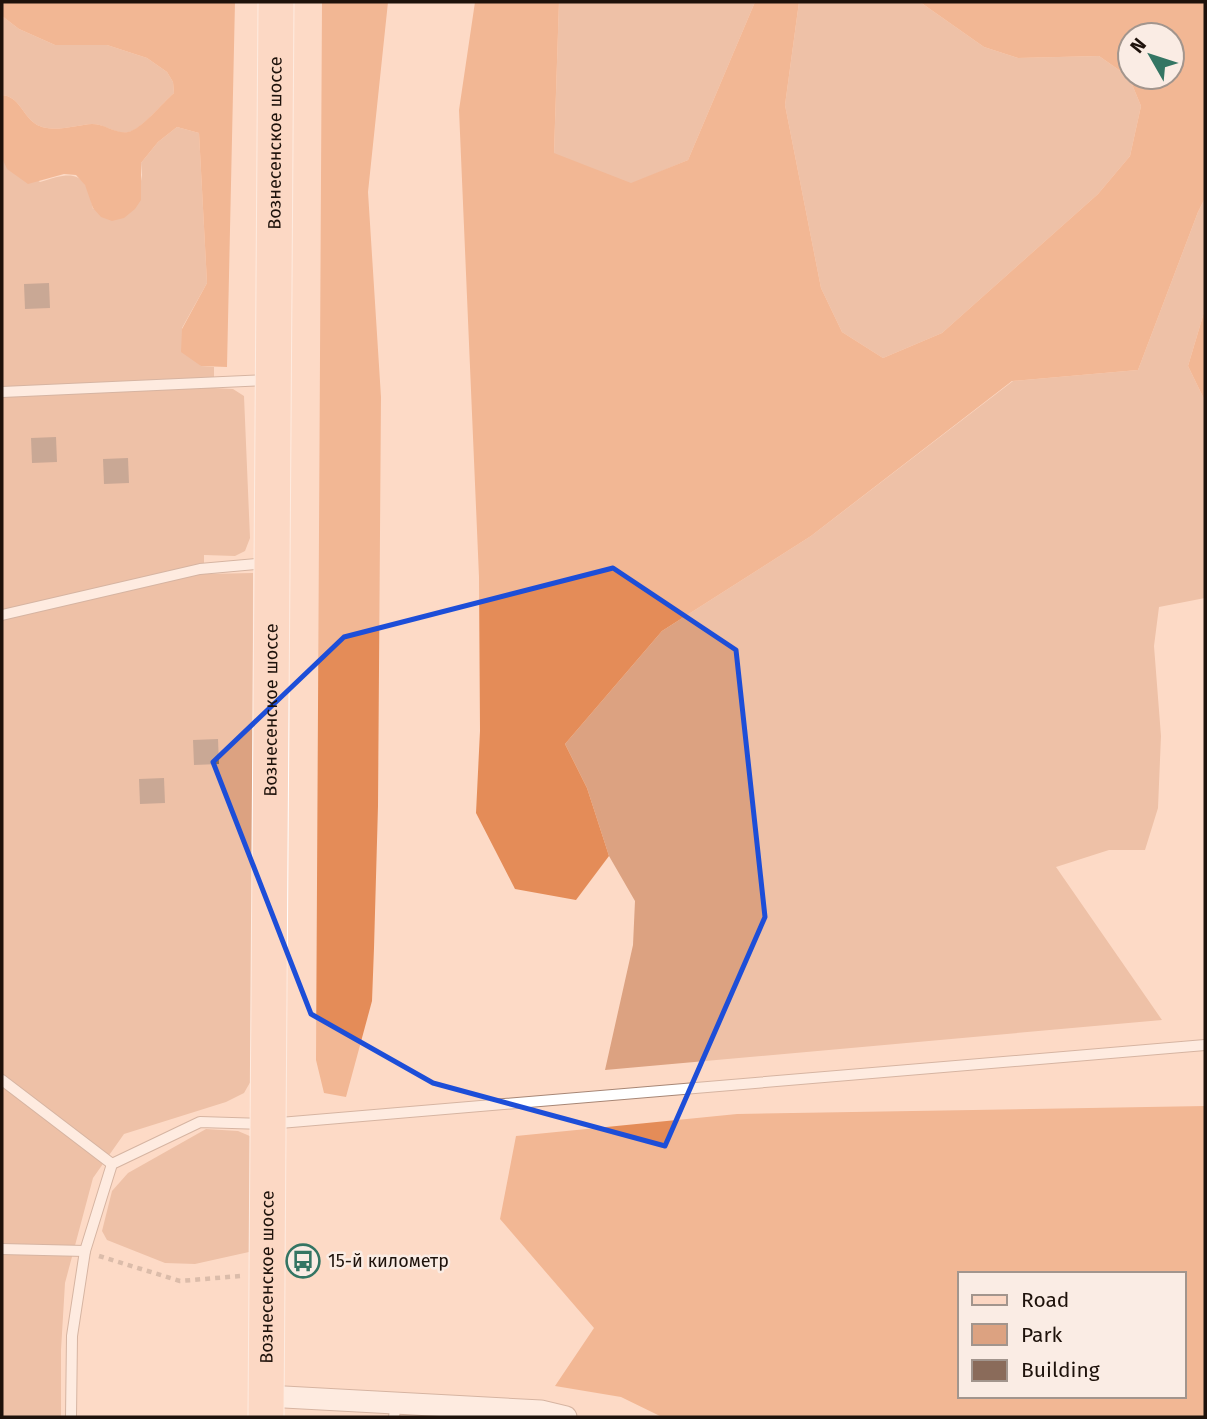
<svg xmlns="http://www.w3.org/2000/svg" width="1207" height="1419" font-family="'Fira Sans',sans-serif">
	<style>
		.green { fill: #dca281 }
		.forest { fill: #e48c58; fill-rule: evenodd }
		.building { fill: #8a6b5a }
		.lines { fill: none; stroke-linecap: round; stroke-linejoin: round }
		.service-casing { stroke: #a78675; stroke-width: 12 }
		.minor-casing { stroke: #a78675; stroke-width: 23 }
		.primary-casing { stroke: #fff; stroke-width: 37 }
		.path { stroke: #b29787; stroke-width: 4.5; stroke-dasharray: 5 5; stroke-linecap: butt }
		.service { stroke: #fff; stroke-width: 10 }
		.minor { stroke: #fff; stroke-width: 21 }
		.primary { stroke: #fbd6c2; stroke-width: 35 }
		.marked { fill: none; stroke: #1d4ed8; stroke-width: 5; stroke-linejoin: round }
		.labels { text-anchor: middle; stroke-width: 5; stroke-linejoin: round; paint-order: stroke }
		.street-label { font-size: 18px; fill: #1e120b; stroke: #faece4 }
		.poi-label { font-size: 18px; fill: #1e120b; stroke: #faece4; text-anchor: start }
	</style>
	<rect width="100%" height="100%" fill="#fddac6"/>
	<g class="green">
		<path d="M559,2H755L688,160L631,184L554,154Z"/>
		<path d="M799,2H920L984,47L1018,58L1099,56L1129,77L1141,106L1130,156L1098,194L942,333L883,358L842,332L821,288L785,105Z"/>
		<path d="M2,16L19,29L55,45H107L147,58L167,72L173,82L174,93C162,103 142,129 129,132C116,135 105,124 92,124C75,125 48,135 33,122C22,113 19,97 2,95Z"/>
		<path d="M177,127L199,133L207,283L182,328L201,366L214,367V388L233,389L244,396L250,538L245,551L235,556L204,555V574L253,573L252,1079L244,1093L226,1102L124,1134L93,1178L65,1283L61,1350V1417H2V152V158L40,182C73,171 86,170 93,209L140,187L142,175L141,163L158,142Z"/>
		<path d="M1205,198V309L1188,366L1205,401V598L1159,607L1154,646L1161,736L1158,808L1145,850H1109L1056,867L1162,1020L605,1070L633,945L635,901L609,856L587,788L565,744L662,631L811,536L1013,381L1138,370L1198,212Z"/>
		<path d="M206,1129L238,1131L252,1137L249,1252L195,1264L165,1263L107,1240L102,1231L112,1191L128,1173Z"/>
	</g>
	<g class="forest">
		<path d="M2,2H235L227,367L201,366L181,352L182,329L207,283L199,133L177,127L158,142L141,163V200L135,209L124,218L112,221L101,217L93,208L85,185L76,175L64,174L28,184L7,169L2,158V95C19,97 22,113 33,122C48,135 75,125 92,124C105,124 116,134 128,132C142,129 162,103 174,93L173,82L167,72L147,58L107,45H55L19,29L2,16Z"/>
		<path d="M322,2H388L368,192L381,397L378,806L374,948L372,1001L346,1097L324,1093L316,1060Z"/>
		<path d="M475,2H559L554,153L631,183L688,160L755,2H799L785,105L821,288L842,332L883,358L942,333L1098,194L1130,156L1141,106L1129,77L1099,56L1018,58L984,47L920,2H1205V198L1198,212L1138,370L1012,381L811,536L662,631L565,744L587,788L609,856L576,900L515,889L476,813L480,731L479,577L459,110ZM1130,35H1172V77H1130Z"/>
		<path d="M1205,309V401L1188,366Z"/>
		<path d="M1205,1106V1417H662L621,1397L555,1386L594,1328L500,1219L516,1136L737,1114ZM960,1274H1184V1396H960Z"/>
	</g>
	<g class="building">
		<path d="M49,283L50,308L25,309L24,284Z"/>
		<path d="M56,437L57,462L32,463L31,438Z"/>
		<path d="M128,458L129,483L104,484L103,459Z"/>
		<path d="M218,739L219,764L194,765L193,740Z"/>
		<path d="M164,778L165,803L140,804L139,779Z"/>
	</g>
	<g class="lines">
		<defs>
			<g id="service">
				<path d="M2,392L267,380"/>
				<path d="M2,615L200,569L266,563"/>
				<path d="M2,1080L112,1164"/>
				<path d="M2,1249L85,1251"/>
				<path d="M71,1417L72,1336L85,1251L112,1164L200,1122L268,1124L1205,1045"/>
				<path d="M394,1417L396,1403"/>
			</g>
			<path id="minor" d="M266,1396L541,1411L566,1417"/>
			<g id="primary">
				<path id="s1" d="M266,1417L276,2"/>
			</g>
		</defs>
		<use href="#service" class="service-casing"/>
		<use href="#minor" class="minor-casing"/>
		<use href="#primary" class="primary-casing"/>
		<path class="path" d="M99,1256L180,1281L240,1276"/>
		<use href="#service" class="service"/>
		<use href="#minor" class="minor"/>
		<use href="#primary" class="primary"/>
	</g>
	<path d="M0 0H1207V1419H0ZM613,568L736,650L765,917L665,1146L433,1083L311,1014L213,762L344,637Z" fill="#fddac6" fill-opacity=".55" fill-rule="evenodd"/>
	<path class="marked" d="M613,568L736,650L765,917L665,1146L433,1083L311,1014L213,762L344,637Z"/>
	<defs>
		<symbol id="bus-ring" viewBox="-11 -11 22 22"><circle r="9.5" fill="#faece4" stroke="#347563" stroke-width="1.5"/><path d="M-5-6H5V4H4V6H2V4H-2V6H-4V4H-5ZM-3.5-4V0h7V-4ZM-3.5 1.2v1.5H-2V1.2ZM2 1.2v1.5H3.5V1.2Z" fill="#347563"/></symbol>
	</defs>
	<g fill-rule="evenodd">
		<use href="#bus-ring" x="284" y="1242" width="38" height="38"/>
	</g>
	<g class="labels">
		<g class="street-label">
			<text dy="6" stroke="none"><textPath href="#s1" startOffset="1274">Вознесенское шоссе</textPath></text>
			<text dy="6" stroke="none"><textPath href="#s1" startOffset="707">Вознесенское шоссе</textPath></text>
			<text dy="6" stroke="none"><textPath href="#s1" startOffset="140">Вознесенское шоссе</textPath></text>
		</g>
		<g class="poi-label">
			<text x="328" y="1267">15-й километр</text>
		</g>
	</g>
	<rect width="1207" height="1419" fill="none" stroke="#1e120b" stroke-width="7"/>
	<rect x="958" y="1272" width="228" height="126" fill="#faece4" stroke="#a2958d" stroke-width="2"/>
	<rect x="972" y="1295" width="35" height="10" fill="#fbd6c2" stroke="#a2958d" stroke-width="2"/>
	<text x="1021" y="1307" font-size="21" fill="#1e120b">Road</text>
	<rect x="972" y="1324" width="35" height="21" fill="#dca281" stroke="#a2958d" stroke-width="2"/>
	<text x="1021" y="1342" font-size="21" fill="#1e120b">Park</text>
	<rect x="972" y="1360" width="35" height="21" fill="#8a6b5a" stroke="#a2958d" stroke-width="2"/>
	<text x="1021" y="1377" font-size="21" fill="#1e120b">Building</text>
	<g transform="translate(1151 56) rotate(309)"><circle r="33" fill="#faece4" stroke="#a2958d" stroke-width="2"/>
	<path d="M0-5L12 26L0 18L-12 26Z" fill="#347563"/>
	<text y="-10" font-size="19" font-weight="bold" text-anchor="middle" fill="#1e120b">N</text>
	</g>
</svg>
